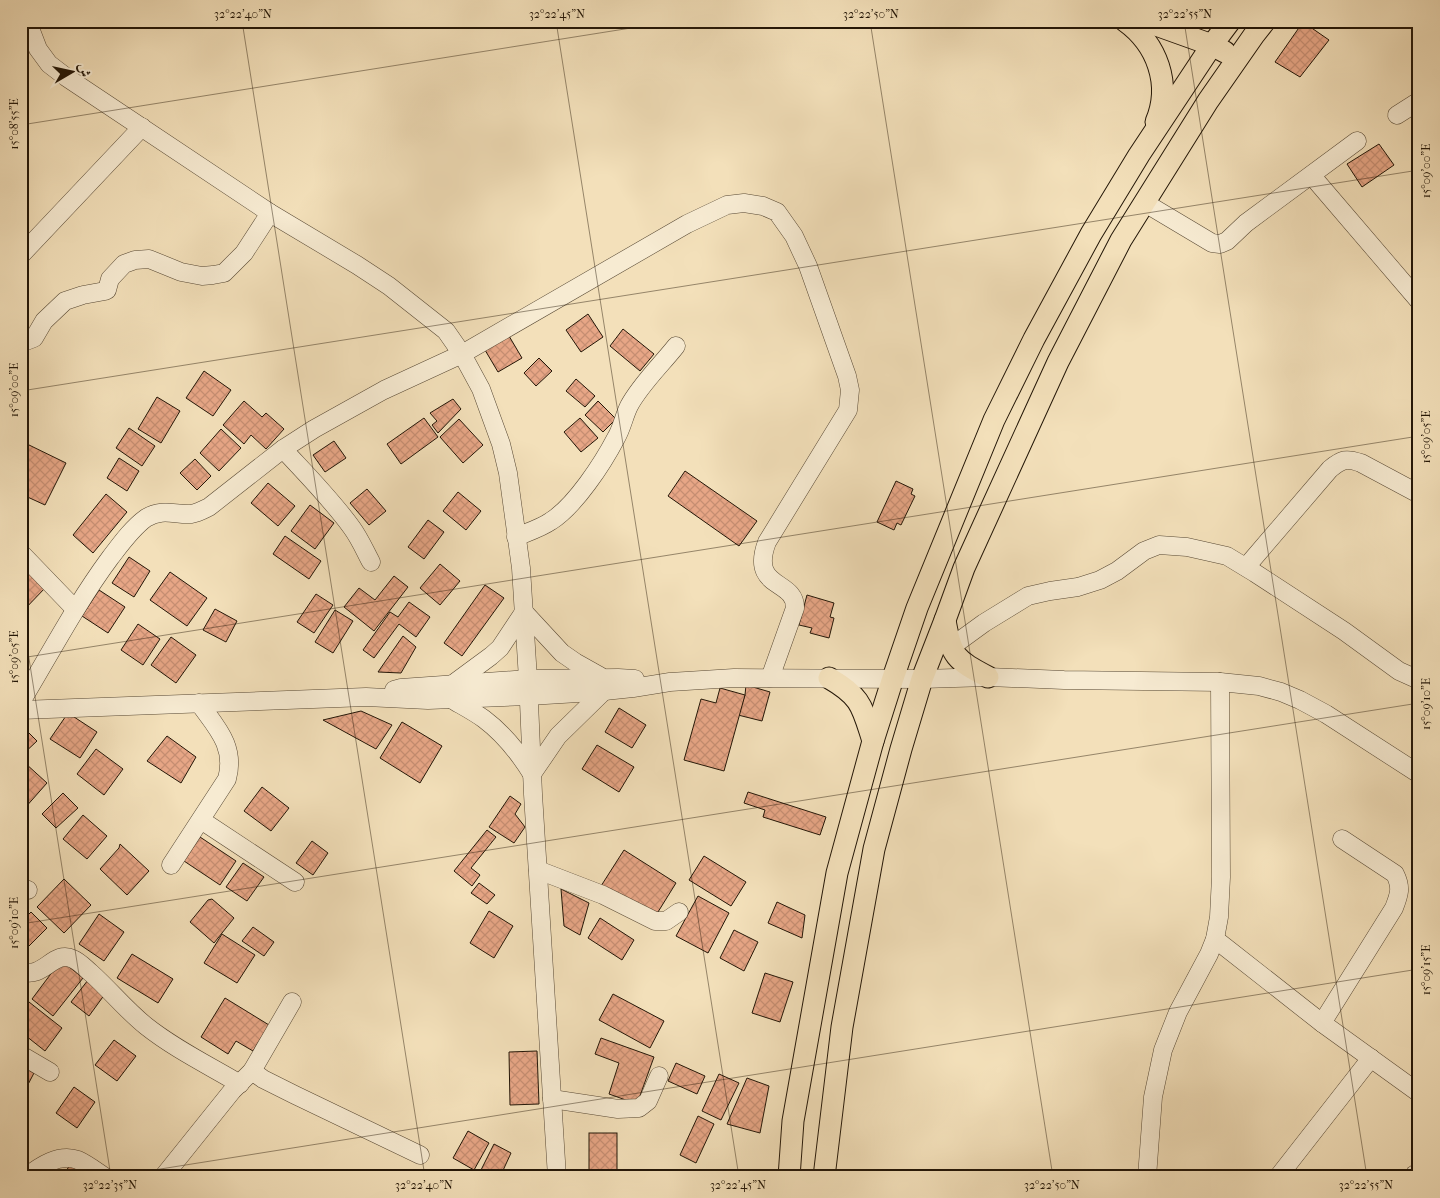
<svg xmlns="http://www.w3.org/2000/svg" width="1440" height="1198" font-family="'IM FELL French Canon',Amiri,serif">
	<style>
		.building { fill: url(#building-cross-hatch); stroke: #231607 }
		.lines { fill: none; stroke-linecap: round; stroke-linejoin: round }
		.minor-casing { stroke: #574834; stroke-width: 19 }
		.major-casing { stroke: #231607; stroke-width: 23 }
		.minor { stroke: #f7ebd2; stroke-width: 18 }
		.major { stroke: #f3e0ba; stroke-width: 21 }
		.ticks { fill: none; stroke: #231607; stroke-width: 1; stroke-opacity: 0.45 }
		.neatline { fill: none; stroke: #231607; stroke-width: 2 }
		.ticks-label { font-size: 12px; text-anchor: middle; fill: #231607 }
	</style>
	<defs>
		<pattern id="building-cross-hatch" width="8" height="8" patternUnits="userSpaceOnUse" patternTransform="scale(1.25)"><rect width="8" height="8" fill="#e7a686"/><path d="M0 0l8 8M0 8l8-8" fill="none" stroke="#c68e72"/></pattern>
	</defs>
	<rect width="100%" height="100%" fill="#f3e0ba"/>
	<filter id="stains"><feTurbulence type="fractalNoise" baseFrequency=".004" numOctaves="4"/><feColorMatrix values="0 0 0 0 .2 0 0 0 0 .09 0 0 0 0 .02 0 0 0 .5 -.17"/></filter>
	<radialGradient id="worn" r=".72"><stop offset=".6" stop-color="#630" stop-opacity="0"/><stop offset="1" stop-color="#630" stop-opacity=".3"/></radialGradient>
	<g class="building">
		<path d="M1333,21H1347L1342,28Z"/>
		<path d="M1303,22L1329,40L1300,77L1275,62Z"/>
		<path d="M1379,144L1394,165L1362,187L1347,164Z"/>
		<path d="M588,314L603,337L581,352L566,330Z"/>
		<path d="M623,329L654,354L640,371L610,346Z"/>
		<path d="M509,336L522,358L498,372L485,350Z"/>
		<path d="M539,358L552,371L536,386L524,373Z"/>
		<path d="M204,371L231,390L213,416L186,398Z"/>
		<path d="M576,379L595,396L585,407L566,391Z"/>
		<path d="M157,397L180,411L161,443L138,429Z"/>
		<path d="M453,399L461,409L438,433L432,425L437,421L430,413Z"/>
		<path d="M244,401L262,417L266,413L284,429L266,449L251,435L244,444L223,425Z"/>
		<path d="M598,401L616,419L603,432L585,415Z"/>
		<path d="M424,418L438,437L401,464L387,444Z"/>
		<path d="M580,418L598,438L581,452L564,432Z"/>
		<path d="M459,419L483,445L463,463L440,437Z"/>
		<path d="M129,428L155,446L142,466L116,448Z"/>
		<path d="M221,429L241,448L219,471L200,453Z"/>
		<path d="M334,441L346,458L325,472L313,455Z"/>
		<path d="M27,444L66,463L45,505L21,494V456Z"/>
		<path d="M119,458L139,471L127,491L107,478Z"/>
		<path d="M195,459L211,476L197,490L180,473Z"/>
		<path d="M685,471L757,521L739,546L668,496Z"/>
		<path d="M896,481L913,489L911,494L915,496L901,525L897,523L894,530L877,522Z"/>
		<path d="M268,483L295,506L278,526L251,503Z"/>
		<path d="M367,489L386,511L369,525L350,503Z"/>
		<path d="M458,492L481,511L466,530L443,511Z"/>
		<path d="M106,494L127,512L93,553L73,535Z"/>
		<path d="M310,505L334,523L315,549L291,531Z"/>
		<path d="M428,520L444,532L424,559L408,547Z"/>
		<path d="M285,536L321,561L309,579L273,554Z"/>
		<path d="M129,557L150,571L134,597L112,583Z"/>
		<path d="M440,564L460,581L440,605L420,588Z"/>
		<path d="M170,572L207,598L187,626L150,600Z"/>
		<path d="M31,573L46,587L21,613V583Z"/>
		<path d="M394,576L408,587L374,631L344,607L359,588L375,600Z"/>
		<path d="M485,585L504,598L462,656L444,643Z"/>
		<path d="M99,590L125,607L108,633L82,616Z"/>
		<path d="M316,594L333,605L314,633L297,622Z"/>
		<path d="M807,595L834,603L830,617L834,618L829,638L810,633L812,628L799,625Z"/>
		<path d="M409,602L430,617L416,637L399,624L374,658L363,650L390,612L398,617Z"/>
		<path d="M215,609L237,621L226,642L203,630Z"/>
		<path d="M335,610L353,621L333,653L315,642Z"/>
		<path d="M138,624L160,639L143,665L121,650Z"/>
		<path d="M403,636L416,647L401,673L378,672Z"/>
		<path d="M171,637L196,655L176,683L151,665Z"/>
		<path d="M746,685L770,692L762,721L738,715L745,695Z"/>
		<path d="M720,688L745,695L724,771L684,760L701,699L716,703Z"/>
		<path d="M619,708L646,725L632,748L605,732Z"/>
		<path d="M361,711L392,725L376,749L323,720Z"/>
		<path d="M68,713L97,732L80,758L50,739Z"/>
		<path d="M402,722L442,746L420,783L380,758Z"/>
		<path d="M21,725L37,741L21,756Z"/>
		<path d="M167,736L196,757L181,783L147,761Z"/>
		<path d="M597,745L634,767L619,792L582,769Z"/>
		<path d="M96,749L123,769L104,795L77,774Z"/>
		<path d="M25,763L47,783L24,809L21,807V768Z"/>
		<path d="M262,787L289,808L271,831L244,811Z"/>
		<path d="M748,792L826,817L820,835L763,817L765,810L744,803Z"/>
		<path d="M63,793L78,808L56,828L42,814Z"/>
		<path d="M510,796L521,804L515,814L525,827L514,843L489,827Z"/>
		<path d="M83,815L107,836L87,859L63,839Z"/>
		<path d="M487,830L496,837L471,868L480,875L472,886L454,871Z"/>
		<path d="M200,837L236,861L220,885L184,861Z"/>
		<path d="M312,841L328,853L313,875L296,863Z"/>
		<path d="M120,844L149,871L127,895L100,869L119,848Z"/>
		<path d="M624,850L676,883L653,920L601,886Z"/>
		<path d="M704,856L746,882L731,906L689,880Z"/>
		<path d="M243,863L264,877L247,901L226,887Z"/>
		<path d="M64,879L91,905L64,933L37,907Z"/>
		<path d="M479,883L495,895L487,904L471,893Z"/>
		<path d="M561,889L589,903L580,935L564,926Z"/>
		<path d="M698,896L729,913L708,953L676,936Z"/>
		<path d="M212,899L234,918L214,943L190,922L208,900Z"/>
		<path d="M777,902L805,915L802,938L768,923Z"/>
		<path d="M489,911L513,926L494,958L470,943Z"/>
		<path d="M31,912L47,928L26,949L21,944V922Z"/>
		<path d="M99,914L124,932L104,961L79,944Z"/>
		<path d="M600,918L634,940L622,960L588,938Z"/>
		<path d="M253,927L274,942L264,956L242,941Z"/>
		<path d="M734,930L758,942L744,971L720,958Z"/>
		<path d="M222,934L255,955L237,983L204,963Z"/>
		<path d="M132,954L173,979L158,1003L117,978Z"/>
		<path d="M63,962L83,978L53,1016L32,999L59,963Z"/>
		<path d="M765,973L793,982L780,1022L752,1013Z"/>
		<path d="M88,980L105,994L89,1016L71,1002Z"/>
		<path d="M613,994L664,1021L650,1048L599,1020Z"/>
		<path d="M225,998L269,1025L253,1051L236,1041L228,1054L201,1037Z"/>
		<path d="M29,1002L62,1028L45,1051L21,1032V1012Z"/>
		<path d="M601,1038L654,1057L637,1104L609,1094L619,1063L595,1054Z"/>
		<path d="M114,1040L136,1056L117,1081L95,1065Z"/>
		<path d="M537,1051L539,1104L510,1105L509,1052Z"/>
		<path d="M676,1063L705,1076L697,1094L668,1081Z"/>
		<path d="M21,1066L34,1073L22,1096L21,1095Z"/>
		<path d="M719,1074L739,1083L721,1120L702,1111Z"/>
		<path d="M747,1078L769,1086L760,1133L727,1124Z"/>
		<path d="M74,1087L95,1102L77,1128L56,1113Z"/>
		<path d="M698,1116L714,1124L696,1163L680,1155Z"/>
		<path d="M468,1131L489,1143L474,1170L453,1158Z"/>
		<rect x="589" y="1133" width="28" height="44"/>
		<path d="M494,1144L511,1153L500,1177H489L480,1172Z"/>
		<path d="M71,1164L78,1169L73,1177H45L53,1169L62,1176Z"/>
	</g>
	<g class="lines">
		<defs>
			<g id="minor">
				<path d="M28,23L38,49L49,64L66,77L270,213L357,265L389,286L446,331L462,354L481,389L501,444L508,473L521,568L528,679L533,794L557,1177"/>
				<path d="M1397,115L1419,101"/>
				<path d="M1312,176L1419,301"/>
				<path d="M1145,203L1212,243L1220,244L1227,241L1246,223L1357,141"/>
				<path d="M21,255L142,127"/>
				<path d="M21,343L34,338L44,321L65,301L83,295L105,291L107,290L110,279L124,264L135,260L149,259L181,272L202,276L213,275L224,273L244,253L270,213"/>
				<path d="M283,449C307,475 332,500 352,528C360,539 365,551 371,562"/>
				<path d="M516,537C528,532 541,528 551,521C575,506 603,463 616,438C622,428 624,416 629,406C640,385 661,365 676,346"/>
				<path d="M21,553L75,609"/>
				<path d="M1246,567L1330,469C1342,459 1346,458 1361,463L1419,494"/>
				<path d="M951,647L984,623L1028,596L1050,591L1078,587L1100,580L1117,571L1144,551L1159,545L1187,547L1227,556L1255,573L1344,631L1399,671L1419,680"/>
				<path d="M453,684L491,656L500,648L524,612L562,653L575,662L600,676"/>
				<path d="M394,690L401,688L528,679L618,678L635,679"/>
				<path d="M451,699C461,705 473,711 484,719C504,734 519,753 532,774L558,736L604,691"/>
				<path d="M21,702C50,654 76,604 110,558C120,545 132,528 146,518C163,508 174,515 191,514C198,513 203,510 209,507L283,449L314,429L384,390L462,354L687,224L727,205L744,203L763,206L777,212L794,236L808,266L847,376L850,390L848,410L767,542C749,590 796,579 795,608L770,678"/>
				<path d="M21,710L366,697L428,700L529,696L595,692L633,688L670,682L734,678L922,679L988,677L1064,680L1220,682L1259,686L1281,692L1300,700L1326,714L1419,774"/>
				<path d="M201,820L295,882"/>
				<path d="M171,865L227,779C236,746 216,727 199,703"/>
				<path d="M538,870L603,895L655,921H666L679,912"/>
				<path d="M21,888L28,890"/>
				<path d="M1215,939L1322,1023L1419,1093"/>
				<path d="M21,971C44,980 53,949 73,959C80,962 85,968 91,973C110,990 126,1010 146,1026C175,1049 208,1065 240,1084"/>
				<path d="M1322,1023L1394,908C1399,895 1402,888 1395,874L1342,839"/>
				<path d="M21,1055L50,1072"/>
				<path d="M252,1071L292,1002"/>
				<path d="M552,1099L618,1109L639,1108L648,1101L659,1076"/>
				<path d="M1415,1174L1418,1177"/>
				<path d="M26,1177C40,1166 59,1153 78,1160C87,1164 96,1171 105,1177"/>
				<path d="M163,1177L232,1091L252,1071L263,1079L295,1095L420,1155"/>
				<path d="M1147,1177L1153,1097L1163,1050L1178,1012L1209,954L1215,939L1219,917L1221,877L1220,682"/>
				<path d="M1278,1177L1371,1058"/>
			</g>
			<g id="major">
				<path d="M1125,21C1157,44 1172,84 1156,122"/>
				<path d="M1145,21L1212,45L1225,52"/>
				<path d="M945,620C951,657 956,660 988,677"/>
				<path d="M829,678C862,697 862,707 873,741"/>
				<path d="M789,1177L793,1121L837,873L873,741L893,678L917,608L994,420L1034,339L1091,234L1139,155L1212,45L1230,21"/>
				<path d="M824,1177L842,1027L874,849L901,749L922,679L945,620L964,568L1058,362L1121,240L1208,101L1254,35L1265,21"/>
			</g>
		</defs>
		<use href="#minor" class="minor-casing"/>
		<use href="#major" class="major-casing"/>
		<use href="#minor" class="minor"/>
		<use href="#major" class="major"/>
	</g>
	<path class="ticks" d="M242,21L425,1177M556,21L739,1177M870,21L1053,1177M1184,21L1367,1177M21,125L675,21M21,391L1419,170M21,608L111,1177M21,658L1419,436M21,924L1419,703M110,1177L1419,969"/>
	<rect width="1440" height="1198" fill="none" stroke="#f3e0ba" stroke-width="55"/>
	<g transform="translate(72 72) rotate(81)" stroke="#f7ebd2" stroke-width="4" paint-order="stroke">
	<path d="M0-4L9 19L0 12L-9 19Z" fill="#231607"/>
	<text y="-8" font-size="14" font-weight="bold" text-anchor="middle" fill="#231607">ش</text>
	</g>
	<rect x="28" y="28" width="1384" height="1142" class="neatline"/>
	<g class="ticks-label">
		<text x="243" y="18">32°22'40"N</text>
		<text x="557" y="18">32°22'45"N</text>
		<text x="871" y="18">32°22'50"N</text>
		<text x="1185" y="18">32°22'55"N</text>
		<text transform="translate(14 124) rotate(-90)" y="4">15°08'55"E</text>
		<text transform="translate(1426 171) rotate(-90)" y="4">15°09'00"E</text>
		<text transform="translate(14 390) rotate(-90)" y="4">15°09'00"E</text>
		<text transform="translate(1426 437) rotate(-90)" y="4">15°09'05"E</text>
		<text transform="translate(14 657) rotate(-90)" y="4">15°09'05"E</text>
		<text transform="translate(1426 704) rotate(-90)" y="4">15°09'10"E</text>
		<text transform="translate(14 923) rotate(-90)" y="4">15°09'10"E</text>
		<text transform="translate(1426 970) rotate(-90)" y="4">15°09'15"E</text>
		<text x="110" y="1189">32°22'35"N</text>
		<text x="424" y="1189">32°22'40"N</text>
		<text x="738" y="1189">32°22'45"N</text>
		<text x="1052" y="1189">32°22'50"N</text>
		<text x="1366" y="1189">32°22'55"N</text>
	</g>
	<rect width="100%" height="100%" filter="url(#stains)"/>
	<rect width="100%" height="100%" fill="url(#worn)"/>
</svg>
